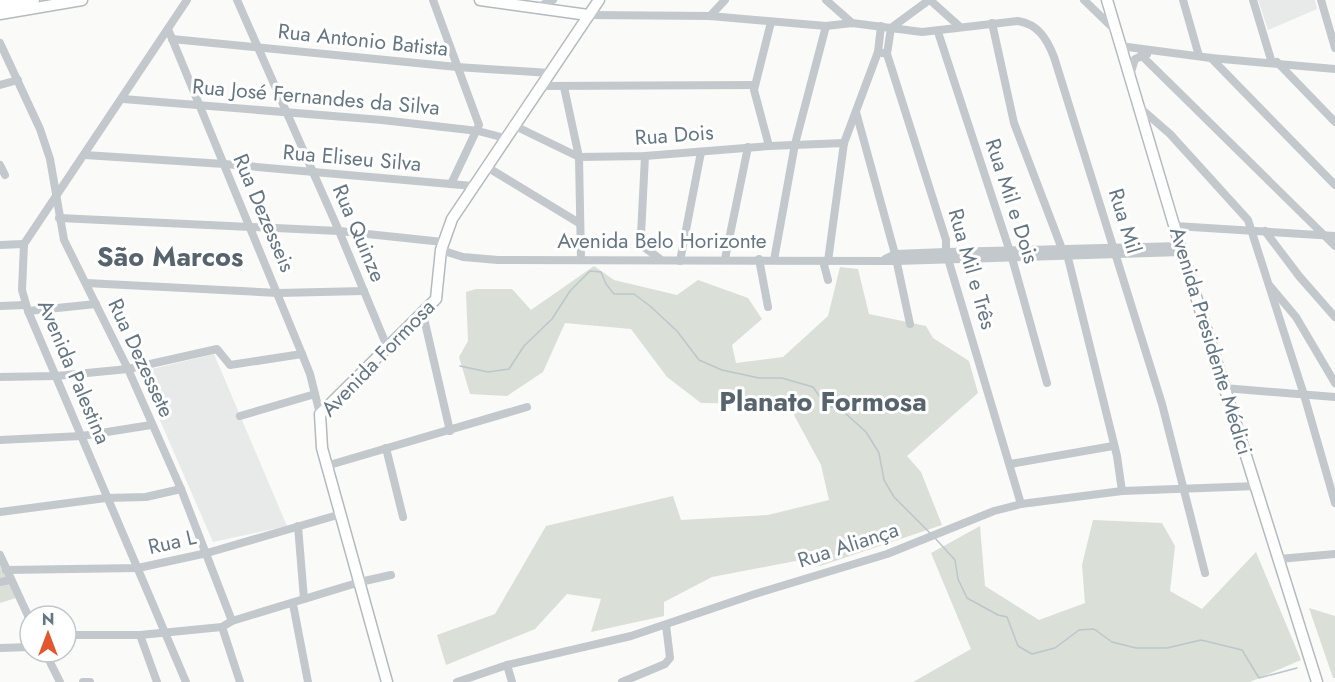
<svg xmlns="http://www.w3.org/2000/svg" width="1335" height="682" font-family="Jost,sans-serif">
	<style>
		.built { fill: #e8e9e9 }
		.green { fill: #dadfd7 }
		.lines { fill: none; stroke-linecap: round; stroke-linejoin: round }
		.stream { stroke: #bbc7cb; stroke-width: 1.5 }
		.major-casing { stroke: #b5babe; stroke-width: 13 }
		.minor { stroke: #c3c8cc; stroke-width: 8 }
		.major { stroke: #fff; stroke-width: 10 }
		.labels { text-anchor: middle; stroke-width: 6; stroke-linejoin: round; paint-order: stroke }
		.street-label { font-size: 21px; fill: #657683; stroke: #fff }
		.district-label { font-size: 27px; font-weight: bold; fill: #57646e; stroke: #fff }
	</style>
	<rect width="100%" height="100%" fill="#fafaf8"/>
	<g class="built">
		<path d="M1258,0H1315L1317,9L1268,30Z"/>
		<path d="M214,354L287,526L213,542L139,372Z"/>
	</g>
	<g class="green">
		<path d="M594,266L614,280L677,295L698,280L748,298L762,319L732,345L736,363L783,357L828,316L840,267L858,269L869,314L926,326L933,338L969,361L978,393L907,456L921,472L942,525L820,566L811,558L712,577L664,602V616L591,632L601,599L567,594L535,629L446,665L437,635L495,614L546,526L673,496L681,520L768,515L829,500L821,465L788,404L701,403L667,377L631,329L565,323L543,372L507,396L470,394L459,357L468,341L466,292L476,289H512L531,310Z"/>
		<path d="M1093,520L1162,523L1175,546L1170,591L1202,609L1256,552L1301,660L1250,682H913L971,649L931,553L980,526L985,586L1039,620L1085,603L1082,565Z"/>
		<path d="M0,558L19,597L0,603Z"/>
		<path d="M1309,608L1335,616V678H1333Z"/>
	</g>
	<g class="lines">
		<g class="stream">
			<path d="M460,366L488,372L509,369L524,346L552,319L570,291L590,271L601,272L606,284L614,294H634L650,306L677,331L699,360L722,370L759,378H782L813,387L825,404L845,413L866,432L879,453L884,480L894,497L930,533"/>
			<path d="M935,538L955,560L958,579L967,598L998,615L1007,617L1018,646L1032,654L1055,648L1079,630L1094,629L1112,642L1136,648H1167L1201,640L1242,650L1259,678L1297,668"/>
		</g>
		<defs>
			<g id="major">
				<path d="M480,0L588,15"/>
				<path d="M1107,0L1182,252L1317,682"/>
				<path d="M0,5L34,0"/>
				<path d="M0,14L82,0"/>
				<path d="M387,682L322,448L320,414L436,299L441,250L452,219L599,0"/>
			</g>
		</defs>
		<use href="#major" class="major-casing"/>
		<g class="minor">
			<path d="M237,0L339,231L388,349"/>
			<path d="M433,0L479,125L451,184"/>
			<path d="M826,0L852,23"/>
			<path d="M930,0L959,26"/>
			<path d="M1084,0L1116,31"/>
			<path d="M1183,0L1199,56"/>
			<path d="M1253,0L1272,63"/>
			<path d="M1321,0L1335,48"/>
			<path d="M538,7L553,0"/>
			<path d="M588,15L710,16L826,26L852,23L922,32L1018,21C1038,24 1047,39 1054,57L1162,404L1205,573"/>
			<path d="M710,16L725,0"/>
			<path d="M992,23L1014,123L1062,249"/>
			<path d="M891,28L929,0"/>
			<path d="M168,29L302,354L310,374L320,414"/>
			<path d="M938,32L1012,258L1047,383"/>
			<path d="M172,39L457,67L550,73"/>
			<path d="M0,43L40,129L50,159L64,240L128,369L181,489L232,621"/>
			<path d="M1120,46L1211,58L1335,69"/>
			<path d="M878,52L887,54L946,240V252L1021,504"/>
			<path d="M887,54L891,28"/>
			<path d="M1141,55L1335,246"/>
			<path d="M1211,58L1335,185"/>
			<path d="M1277,62L1335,122"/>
			<path d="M1130,75L1135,59L1147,54"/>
			<path d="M0,85L18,80"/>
			<path d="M541,86L754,85"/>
			<path d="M564,87L579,157L581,260"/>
			<path d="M123,99L382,120L478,131L505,138"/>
			<path d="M1139,107L1170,134L1248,220L1304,395L1335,503"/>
			<path d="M856,112L895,254L910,324"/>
			<path d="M513,125L579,157L645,156L769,146L844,143"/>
			<path d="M769,146L754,90L771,22"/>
			<path d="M85,155L224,164L473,186"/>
			<path d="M645,156L641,235L644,247L660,259"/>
			<path d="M0,165L5,175"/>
			<path d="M487,167L579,223"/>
			<path d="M59,218L339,231L443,242"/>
			<path d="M1175,226L1335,236"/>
			<path d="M1265,231L1299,276L1335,317"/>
			<path d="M0,245L24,244"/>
			<path d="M441,250L463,257L498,260L896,261L1182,252"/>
			<path d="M1068,258L1117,456L1122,491"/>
			<path d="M725,259L748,147"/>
			<path d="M759,259L768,307"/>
			<path d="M885,259L895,254L946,252L1181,246"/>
			<path d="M774,260L795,144L826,26"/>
			<path d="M680,261L701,152"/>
			<path d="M823,261L828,280"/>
			<path d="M828,261L844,143L878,52L881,26"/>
			<path d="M86,283L278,293L364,291"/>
			<path d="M1270,286L1296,317L1335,383"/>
			<path d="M0,306L25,305"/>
			<path d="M28,311L96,304"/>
			<path d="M423,314L450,431"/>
			<path d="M0,377L56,376L128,369L217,349L230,365L302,354"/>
			<path d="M1224,388L1335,397"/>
			<path d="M240,416L315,394"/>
			<path d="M0,440L82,436L151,425"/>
			<path d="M386,448L403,517"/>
			<path d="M1010,464L1113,446"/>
			<path d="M326,466L527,407"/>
			<path d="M0,512L106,498L146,497L181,489"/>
			<path d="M298,526L304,599"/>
			<path d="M0,555L30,620"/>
			<path d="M1279,559L1335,554"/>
			<path d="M6,570L138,568L207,553L341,514"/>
			<path d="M0,582L10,580"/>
			<path d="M293,604L308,682"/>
			<path d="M222,627L240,682"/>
			<path d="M66,635H140L222,627L232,621L360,582L391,575"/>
			<path d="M140,635L157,682"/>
			<path d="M0,648L30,647"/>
			<path d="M45,652L60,682"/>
			<path d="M507,665L512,682"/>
			<path d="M83,682H90"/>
			<path d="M186,682L28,311L22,290L24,244L187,0"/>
			<path d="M457,682L507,665L631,636L755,594L887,554L994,511L1021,504L1122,491L1257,486"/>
			<path d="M622,682L665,664L670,658L666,625"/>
		</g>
		<use href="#major" class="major"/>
	</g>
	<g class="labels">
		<g class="street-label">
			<text transform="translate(363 40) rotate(6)" y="7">Rua Antonio Batista</text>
			<text transform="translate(316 97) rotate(5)" y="7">Rua José Fernandes da Silva</text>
			<text transform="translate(674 135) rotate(-4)" y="7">Rua Dois</text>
			<text transform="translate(352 158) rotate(5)" y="7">Rua Eliseu Silva</text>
			<text transform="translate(1012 201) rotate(72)" y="7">Rua Mil e Dois</text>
			<text transform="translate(264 213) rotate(67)" y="7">Rua Dezesseis</text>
			<text transform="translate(1125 221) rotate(73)" y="7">Rua Mil</text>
			<text transform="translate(359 233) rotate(67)" y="7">Rua Quinze</text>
			<text x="662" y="248">Avenida Belo Horizonte</text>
			<text transform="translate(972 269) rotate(74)" y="7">Rua Mil e Três</text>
			<text transform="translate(1211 341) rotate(73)" y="7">Avenida Presidente Médici</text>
			<text transform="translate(141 358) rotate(65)" y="7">Rua Dezessete</text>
			<text transform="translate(378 358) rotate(-46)" y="7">Avenida Formosa</text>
			<text transform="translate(74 372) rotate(67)" y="7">Avenida Palestina</text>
			<text transform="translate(172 542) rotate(-13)" y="7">Rua L</text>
			<text transform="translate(848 545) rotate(-18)" y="7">Rua Aliança</text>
		</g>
		<g class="district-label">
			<text x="170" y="266">São Marcos</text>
			<text x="823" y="411">Planato Formosa</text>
		</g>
	</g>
	<g transform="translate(48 634)"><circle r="28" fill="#ffffff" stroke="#c1c8cd" stroke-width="1.5"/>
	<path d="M0-4.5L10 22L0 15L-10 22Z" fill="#e4572e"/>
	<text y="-9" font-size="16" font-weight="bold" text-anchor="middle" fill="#657683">N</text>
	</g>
</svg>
